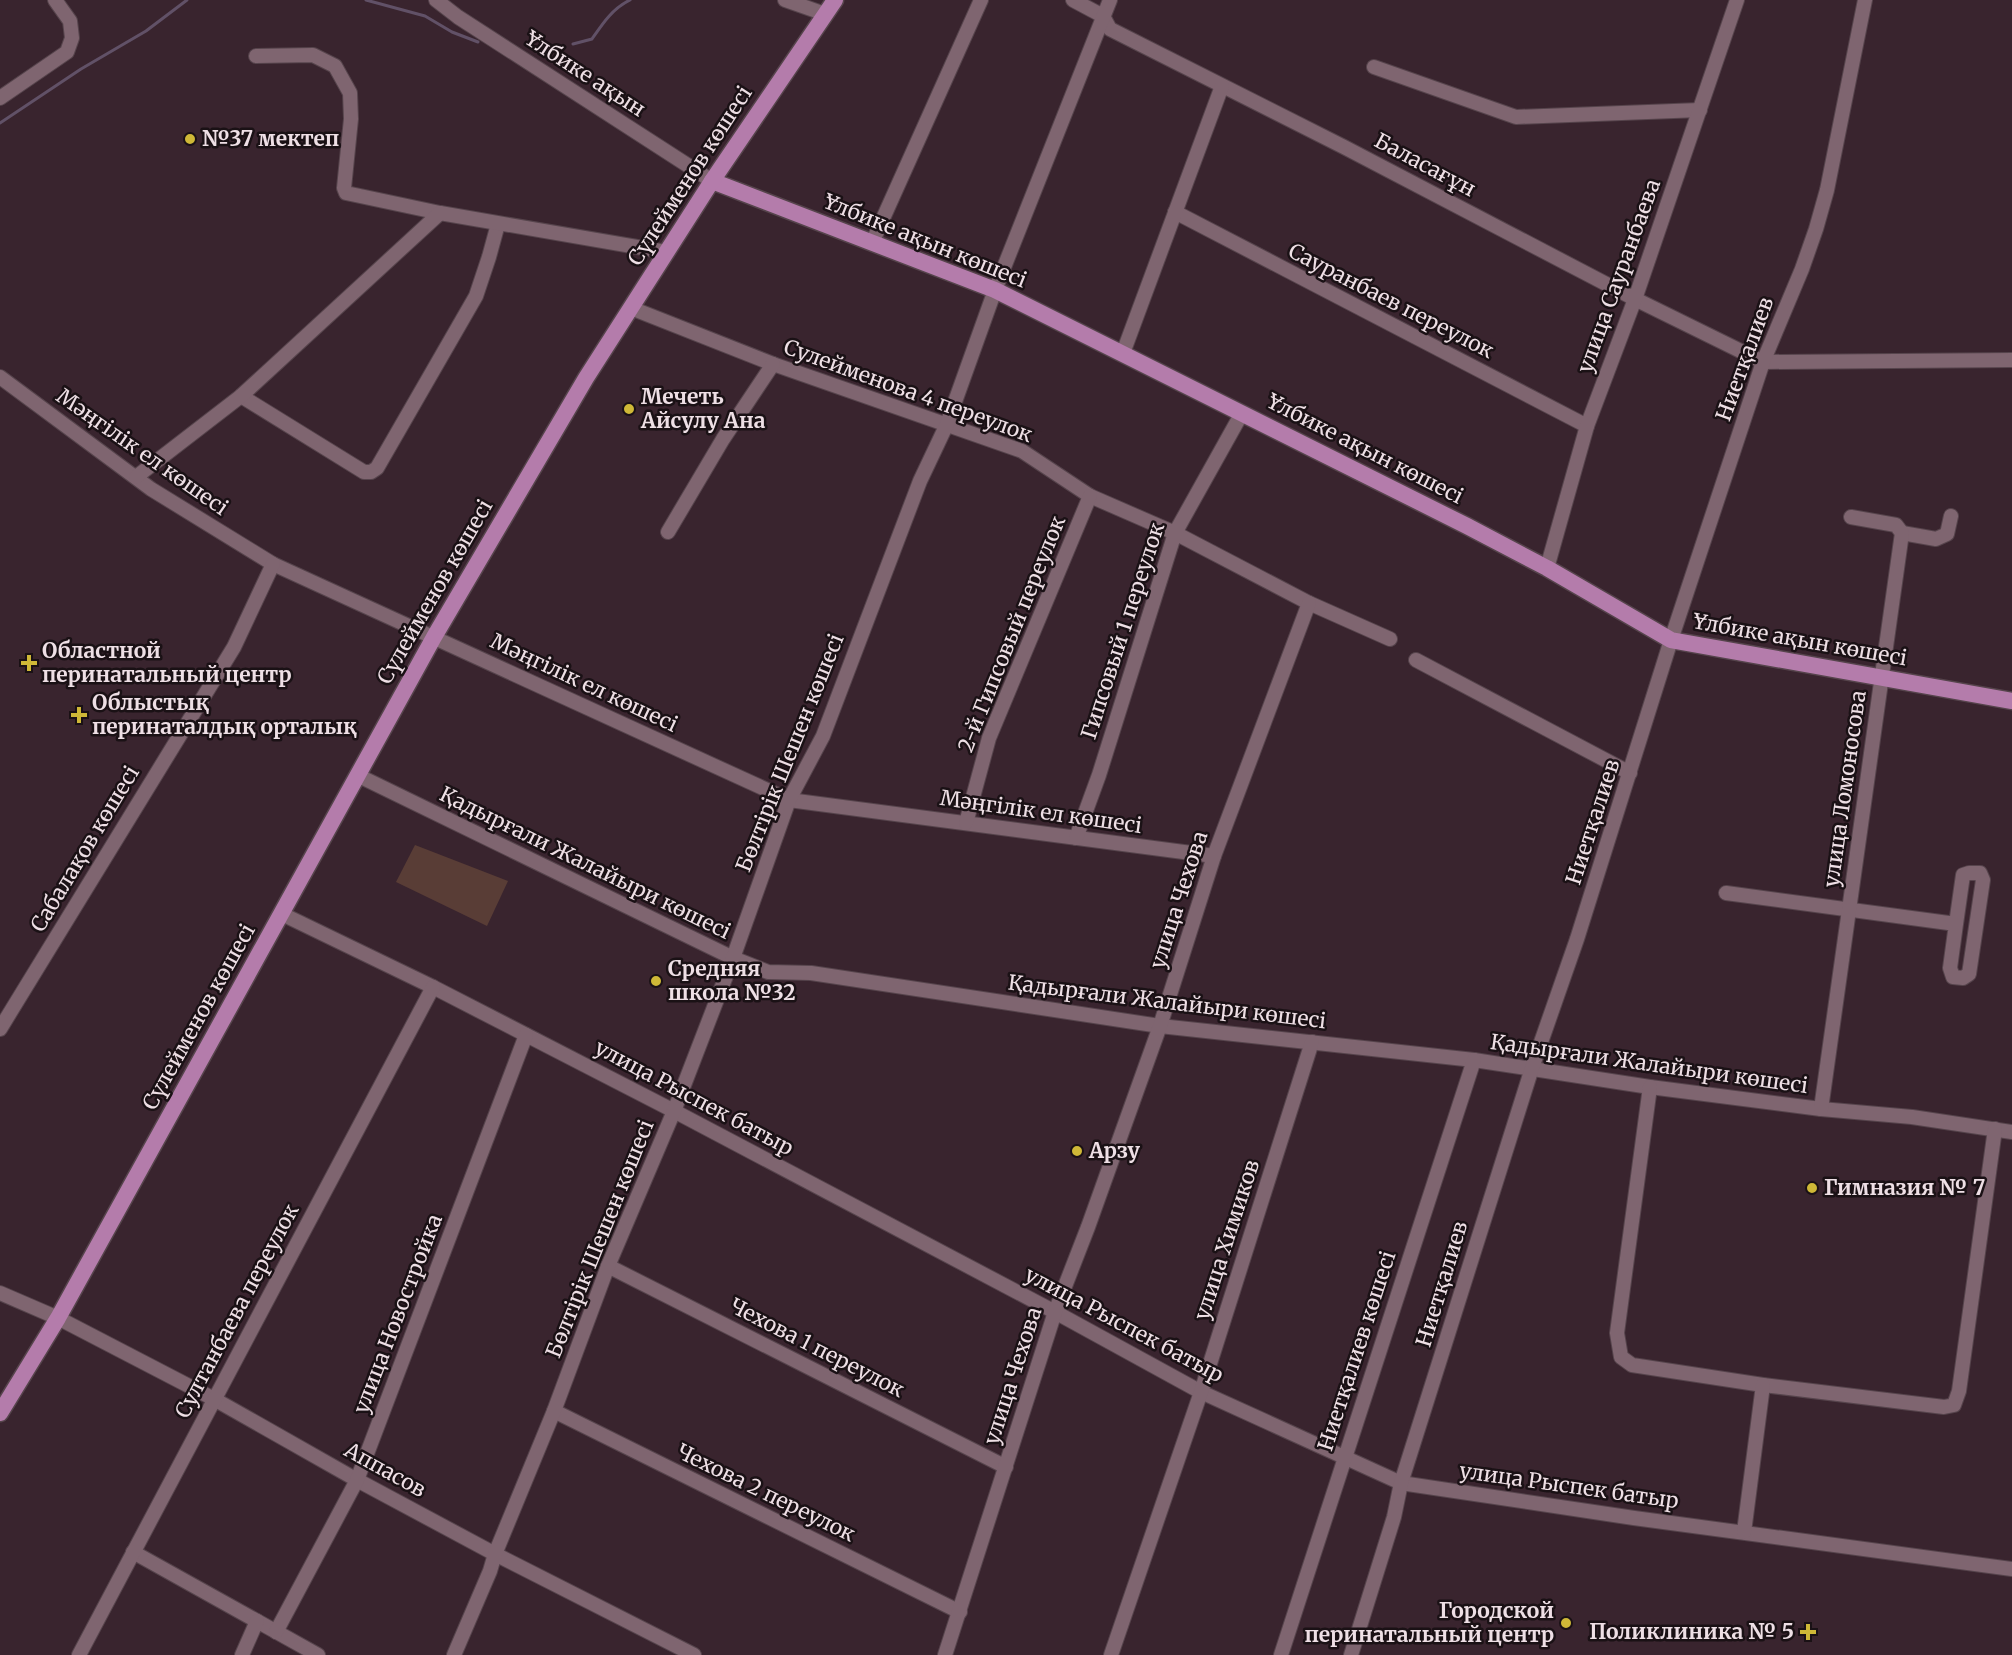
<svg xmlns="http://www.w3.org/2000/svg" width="2012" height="1655" font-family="Merriweather,serif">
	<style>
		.green { fill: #593d36 }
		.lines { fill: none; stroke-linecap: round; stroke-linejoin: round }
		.stream { stroke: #615167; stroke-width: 3 }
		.minor-casing { stroke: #56444c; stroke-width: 16 }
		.major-casing { stroke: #56444c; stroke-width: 19 }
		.minor { stroke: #7f6570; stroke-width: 14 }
		.major { stroke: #b47cab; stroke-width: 16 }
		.poi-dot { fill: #cfb837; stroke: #1a1115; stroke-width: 2 }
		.labels { text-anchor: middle; stroke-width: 5; stroke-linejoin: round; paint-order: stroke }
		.street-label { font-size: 21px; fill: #eedfe5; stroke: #1a1115 }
		.poi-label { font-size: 21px; font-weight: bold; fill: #eedfe5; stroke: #1a1115; text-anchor: start }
	</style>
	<rect width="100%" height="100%" fill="#39242e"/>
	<path class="green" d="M415,845L508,881L487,926L396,882Z"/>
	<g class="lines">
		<g class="stream">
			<path d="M366,0L425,16L452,32L478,42"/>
			<path d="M573,44L592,39C603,23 612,9 630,0"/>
			<path d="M0,123L81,69L146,31L187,0"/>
		</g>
		<defs>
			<g id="minor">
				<path d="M436,0L458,17L712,181"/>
				<path d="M785,0L825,14"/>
				<path d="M1073,0L1103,16L1110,29L1344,147L1635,299L1763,362L2012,360"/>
				<path d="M256,56L313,55L335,66L350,93L351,119L344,188L346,193L440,213"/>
				<path d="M1374,67L1516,117L1700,110"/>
				<path d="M0,98L67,52L72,38L70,21L55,0"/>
				<path d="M1175,212L1587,426"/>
				<path d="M872,243L981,0"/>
				<path d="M631,308L773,364L1022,451L1090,496L1175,533L1309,603L1390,639"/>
				<path d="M1123,353L1222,86"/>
				<path d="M0,377L151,489L273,564L789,800L1214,856"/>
				<path d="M241,396L364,472H371L377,468L476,296L489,257L498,224"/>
				<path d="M136,477L241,396L440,213L666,252"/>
				<path d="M668,532L723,439L773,364"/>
				<path d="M1902,533L1936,539L1947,534L1951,516"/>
				<path d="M1547,568L1587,426L1635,299L1737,0"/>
				<path d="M1416,660L1630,773"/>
				<path d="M357,775L733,958L768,972L811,973L1160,1026L1474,1060L1650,1087L1821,1109L1912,1117L2012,1132"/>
				<path d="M966,823L989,738L1090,496"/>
				<path d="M1076,838L1099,775L1175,533L1242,413"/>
				<path d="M1726,893L1956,924L1950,968L1953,977L1963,978L1969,974L1983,880L1980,873H1969L1963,875L1956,924"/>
				<path d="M282,914L433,987L674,1111L1055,1312L1201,1392L1401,1483L1634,1518L2012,1569"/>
				<path d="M0,1029L234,647L273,564"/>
				<path d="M1650,1087L1617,1333L1621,1357L1632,1365L1763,1385L1944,1407L1954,1405L1959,1391L1995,1129"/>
				<path d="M1821,1109L1902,533L1896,525L1851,517"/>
				<path d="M608,1266L1006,1467"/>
				<path d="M0,1293L58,1318L214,1399L357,1480L495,1554L694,1655"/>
				<path d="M554,1411L960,1612"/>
				<path d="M1744,1532L1763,1385"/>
				<path d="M133,1552L318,1655"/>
				<path d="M276,1632L357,1480L526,1035"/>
				<path d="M79,1655L433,987"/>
				<path d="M242,1655L257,1621"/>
				<path d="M454,1655L490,1571L495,1554L554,1411L608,1266L674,1111L733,958L789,800L823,736L920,481L947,424L995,290L1110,0"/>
				<path d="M945,1655L1055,1312L1088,1227L1160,1026L1214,856L1309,603"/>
				<path d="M1111,1655L1201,1392L1312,1042"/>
				<path d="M1281,1655L1474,1060"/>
				<path d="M1351,1655L1394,1517L1401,1483L1532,1068L1577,939L1671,640L1763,362L1802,269L1816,229L1827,190L1865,0"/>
			</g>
			<g id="major">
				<path d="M712,181L995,290L1467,526L1547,568L1671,640L2012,701"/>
				<path d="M0,1413L58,1318L434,637L586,378L712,181L835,0"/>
			</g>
		</defs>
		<use href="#minor" class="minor-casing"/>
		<use href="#major" class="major-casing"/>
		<use href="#minor" class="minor"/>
		<use href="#major" class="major"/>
	</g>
	<g class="poi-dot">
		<circle cx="190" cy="139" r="6"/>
		<circle cx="629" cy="409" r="6"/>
		<path d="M26 654h6v6h6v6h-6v6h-6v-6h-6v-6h6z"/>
		<path d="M76 706h6v6h6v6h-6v6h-6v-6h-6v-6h6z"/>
		<circle cx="656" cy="981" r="6"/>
		<circle cx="1077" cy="1151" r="6"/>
		<circle cx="1812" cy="1188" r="6"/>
		<circle cx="1566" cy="1623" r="6"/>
		<path d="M1805 1623h6v6h6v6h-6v6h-6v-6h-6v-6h6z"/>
	</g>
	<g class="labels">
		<g class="street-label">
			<text transform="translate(585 74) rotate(33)" y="7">Ұлбике ақын</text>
			<text transform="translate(1425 165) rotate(28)" y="7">Баласағұн</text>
			<text transform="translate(690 176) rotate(-57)" y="7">Сүлейменов көшесі</text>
			<text transform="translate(925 241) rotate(22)" y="7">Ұлбике ақын көшесі</text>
			<text transform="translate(1619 276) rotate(-70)" y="7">улица Сауранбаева</text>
			<text transform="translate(1391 301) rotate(27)" y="7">Сауранбаев переулок</text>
			<text transform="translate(1745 359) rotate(-70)" y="7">Ниетқалиев</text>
			<text transform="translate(908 391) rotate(20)" y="7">Сулейменова 4 переулок</text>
			<text transform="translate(1365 449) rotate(27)" y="7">Ұлбике ақын көшесі</text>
			<text transform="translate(142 452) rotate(35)" y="7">Мәңгілік ел көшесі</text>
			<text transform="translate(435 592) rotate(-60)" y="7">Сүлейменов көшесі</text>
			<text transform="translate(1123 631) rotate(-72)" y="7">Гипсовый 1 переулок</text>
			<text transform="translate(1012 634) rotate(-68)" y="7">2-й Гипсовый переулок</text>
			<text transform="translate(1800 640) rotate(10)" y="7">Ұлбике ақын көшесі</text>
			<text transform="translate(584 683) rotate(25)" y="7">Мәңгілік ел көшесі</text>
			<text transform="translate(790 753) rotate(-68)" y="7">Бөлтірік Шешен көшесі</text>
			<text transform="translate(1845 789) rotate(-82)" y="7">улица Ломоносова</text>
			<text transform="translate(1041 812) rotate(8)" y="7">Мәңгілік ел көшесі</text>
			<text transform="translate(1593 822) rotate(-72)" y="7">Ниетқалиев</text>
			<text transform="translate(85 849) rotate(-59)" y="7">Сабалақов көшесі</text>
			<text transform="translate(585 863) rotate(26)" y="7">Қадырғали Жалайыри көшесі</text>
			<text transform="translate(1179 900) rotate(-72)" y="7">улица Чехова</text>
			<text transform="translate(1167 1002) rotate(7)" y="7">Қадырғали Жалайыри көшесі</text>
			<text transform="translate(199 1017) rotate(-61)" y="7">Сүлейменов көшесі</text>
			<text transform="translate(1649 1064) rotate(8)" y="7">Қадырғали Жалайыри көшесі</text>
			<text transform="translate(694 1098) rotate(28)" y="7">улица Рыспек батыр</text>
			<text transform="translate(600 1239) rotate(-68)" y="7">Бөлтірік Шешен көшесі</text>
			<text transform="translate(1227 1240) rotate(-72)" y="7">улица Химиков</text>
			<text transform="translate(1442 1284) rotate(-73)" y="7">Ниетқалиев</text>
			<text transform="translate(237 1311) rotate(-62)" y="7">Султанбаева переулок</text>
			<text transform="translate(398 1314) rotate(-69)" y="7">улица Новостройка</text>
			<text transform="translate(1124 1325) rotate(28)" y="7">улица Рыспек батыр</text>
			<text transform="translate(817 1348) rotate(27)" y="7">Чехова 1 переулок</text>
			<text transform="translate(1357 1351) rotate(-72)" y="7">Ниетқалиев көшесі</text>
			<text transform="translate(1013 1376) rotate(-72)" y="7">улица Чехова</text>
			<text transform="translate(385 1470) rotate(29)" y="7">Аппасов</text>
			<text transform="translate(1569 1486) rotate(8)" y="7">улица Рыспек батыр</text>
			<text transform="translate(766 1493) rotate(26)" y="7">Чехова 2 переулок</text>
		</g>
		<g class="poi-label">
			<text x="202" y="146">№37 мектеп</text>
			<text x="641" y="404">Мечеть<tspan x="641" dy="24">Айсулу Ана</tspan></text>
			<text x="42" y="658">Областной<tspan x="42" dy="24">перинатальный центр</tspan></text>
			<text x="92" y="710">Облыстық<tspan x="92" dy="24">перинаталдық орталық</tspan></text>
			<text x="668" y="976">Средняя<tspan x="668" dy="24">школа №32</tspan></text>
			<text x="1089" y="1158">Арзу</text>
			<text x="1824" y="1195">Гимназия № 7</text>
			<text x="1554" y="1618" text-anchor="end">Городской<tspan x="1554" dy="24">перинатальный центр</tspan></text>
			<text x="1794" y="1639" text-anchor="end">Поликлиника № 5</text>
		</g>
	</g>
</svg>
